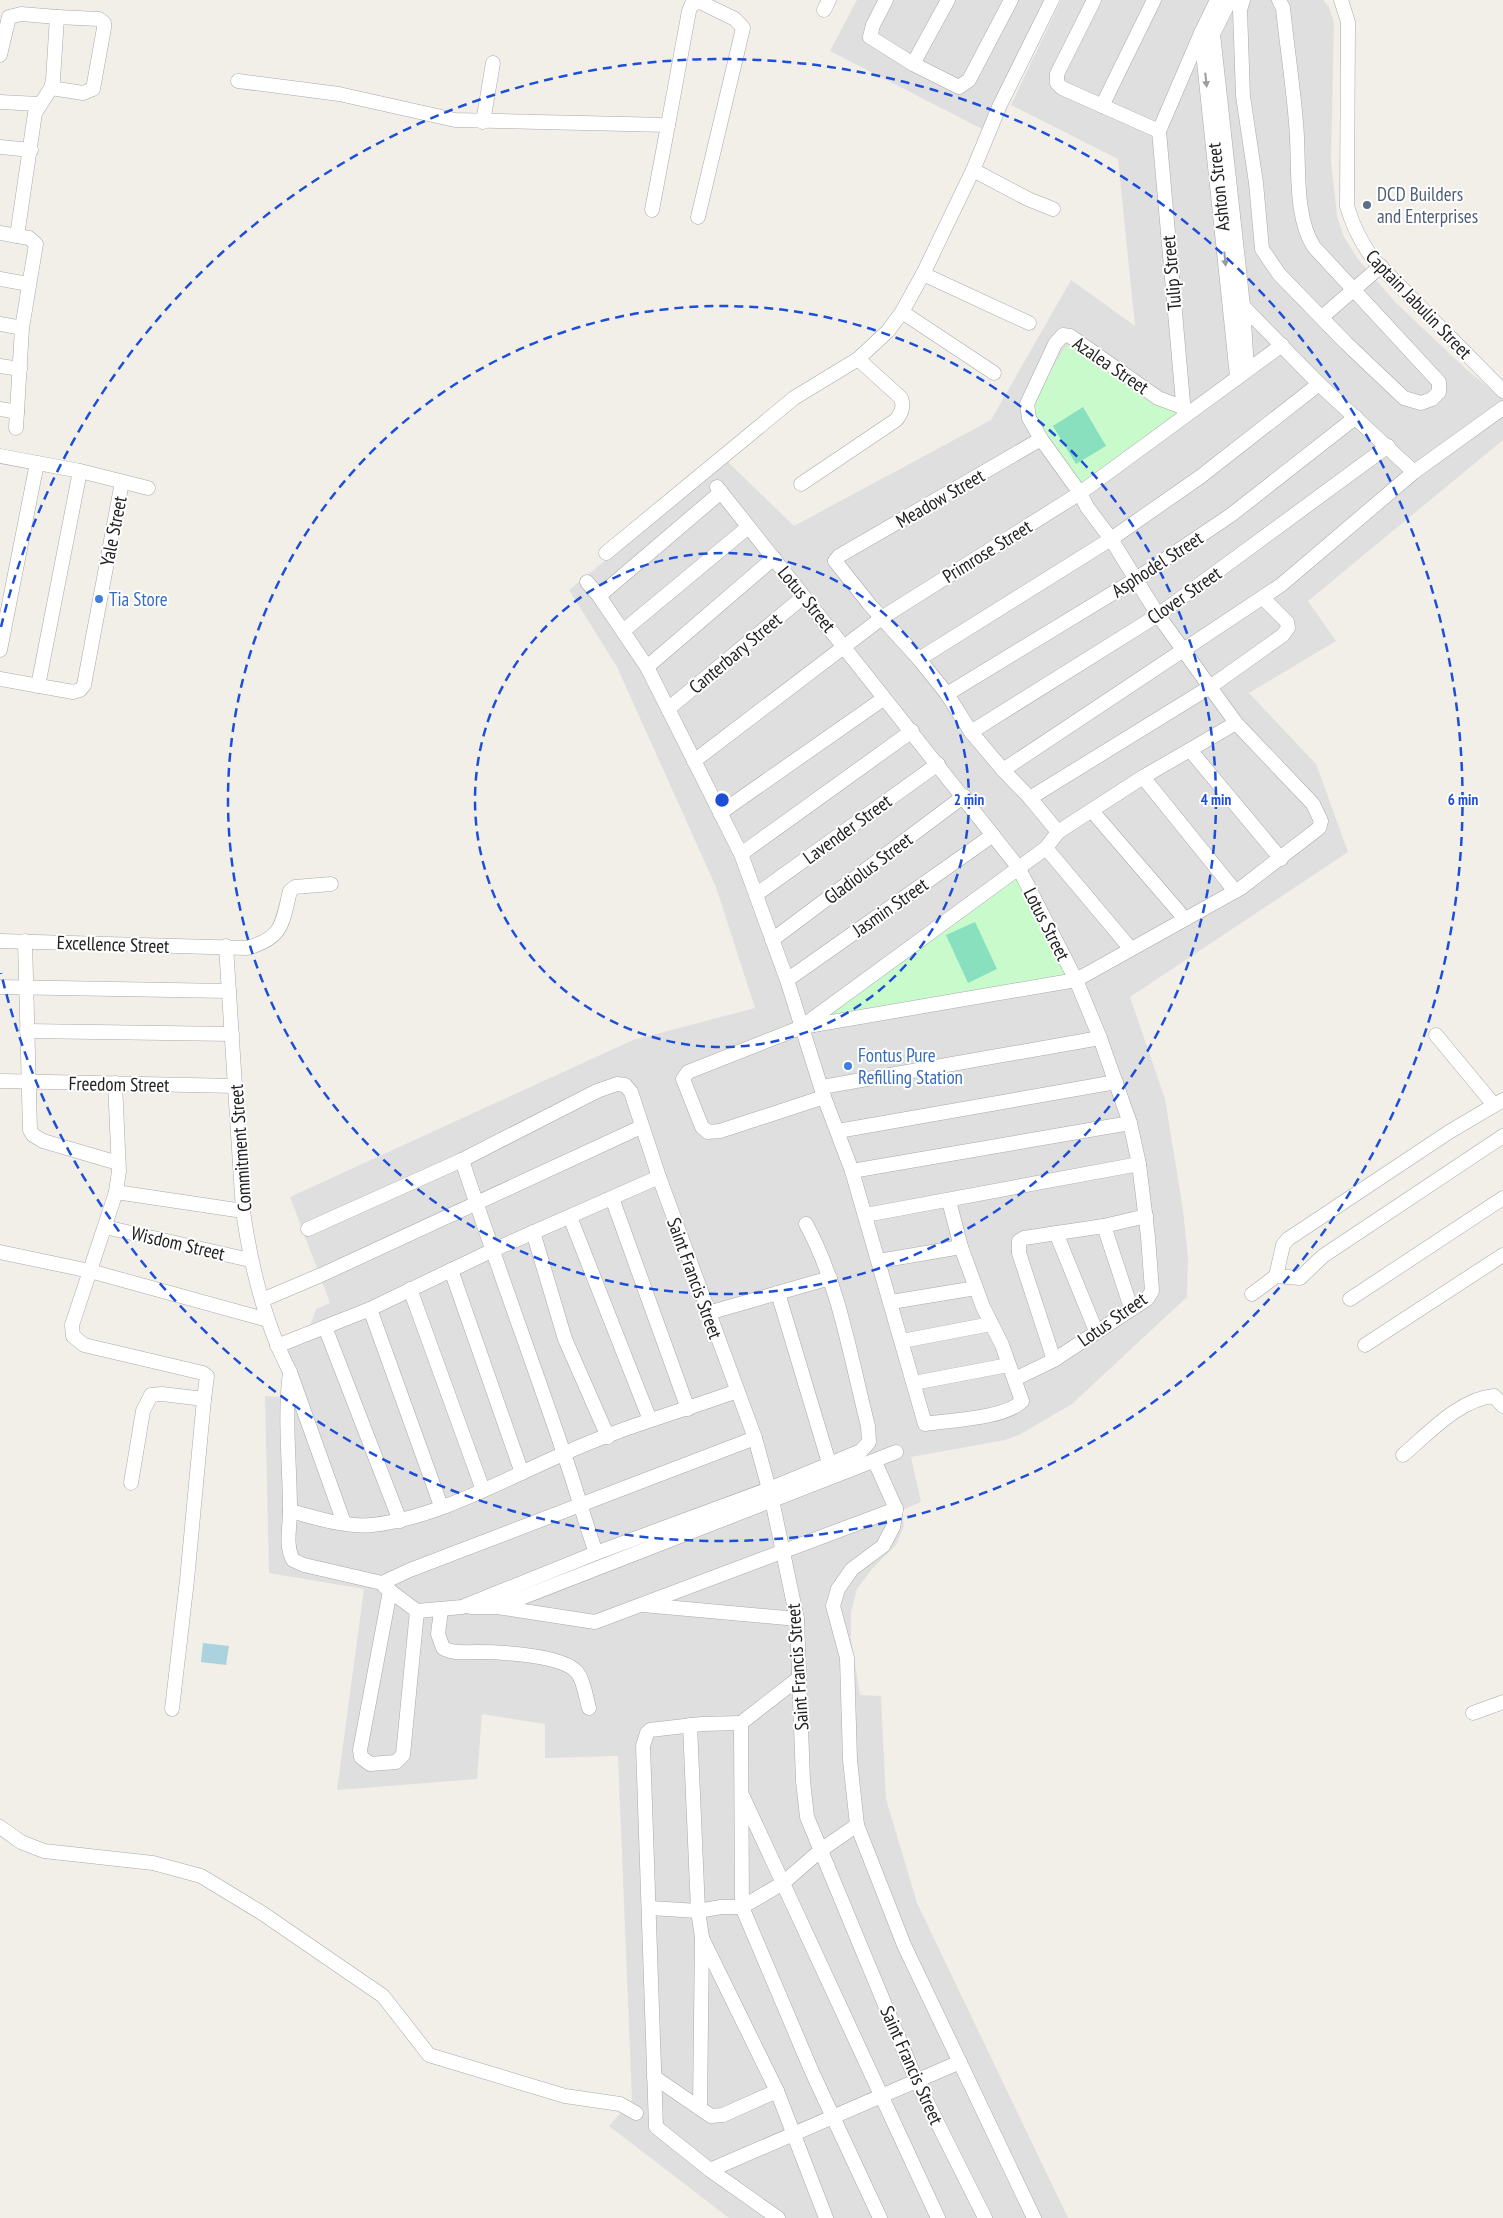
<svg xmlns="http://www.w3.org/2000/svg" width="1503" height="2218" font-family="'PT Sans Narrow',sans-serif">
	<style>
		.residential { fill: #e0dfdf }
		.park { fill: #c8facc }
		.pitch { fill: #88e0be }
		.water { fill: #aad3df }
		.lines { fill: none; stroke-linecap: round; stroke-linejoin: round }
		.minor-casing { stroke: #a9a9a9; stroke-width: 15 }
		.minor { stroke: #fff; stroke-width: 14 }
		.oneway { fill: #9c9c9c }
		.ring { fill: none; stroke: #1d4ed8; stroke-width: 2.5; stroke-dasharray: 9 6 }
		.service-dot { fill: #5c6f8a; stroke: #fff; stroke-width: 2 }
		.shop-dot { fill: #3f7fe0; stroke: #fff; stroke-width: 2 }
		.labels { text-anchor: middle; stroke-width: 4; stroke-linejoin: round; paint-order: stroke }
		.street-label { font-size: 19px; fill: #222; stroke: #fff }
		.service-label { font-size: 19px; fill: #4e5e75; stroke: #fff; text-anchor: start }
		.shop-label { font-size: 19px; fill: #366cbe; stroke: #fff; text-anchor: start }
		.centre { fill: #1d4ed8; stroke: #fff; stroke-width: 2.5 }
		.ring-label { font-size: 15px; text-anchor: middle; font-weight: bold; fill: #1d4ed8; stroke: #fff; stroke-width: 4; stroke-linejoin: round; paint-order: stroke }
	</style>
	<rect width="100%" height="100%" fill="#f2efe9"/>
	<g class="residential">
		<path d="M857,0H1049L984,130L830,51Z"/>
		<path d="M1061,0H1323L1329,7L1334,23L1331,161L1337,216L1343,235L1357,258L1395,302L1467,370L1503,399V440L1308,601L1336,641L1249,693L1316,764L1348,852L1130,997L1165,1099L1183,1210L1188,1258L1187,1297L1072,1404L1019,1435L1005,1440L911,1457L921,1502L902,1510L904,1526L896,1545L872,1569L857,1589L851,1612V1640L860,1695L881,1696L886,1799L917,1903L1068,2218H729L609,2126L632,2100L618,1756L545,1758V1724L482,1714L477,1779L337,1790L364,1589L269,1573L265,1396L303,1399L284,1349L305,1340L316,1309L330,1303L290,1197L633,1040L755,1008L716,887L617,667L569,590L727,461L794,526L991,420L1071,280L1135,326L1118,159L1011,105Z"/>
	</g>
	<g class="park">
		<path d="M1071,346L1155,400L1177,409L1179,415L1080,488L1035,429L1030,406L1065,347Z"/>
		<path d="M1017,873L1068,977L822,1019Z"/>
	</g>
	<g class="pitch">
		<path d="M1083,407L1106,446L1076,464L1053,426Z"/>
		<path d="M975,922L997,969L968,983L946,935Z"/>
	</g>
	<path class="water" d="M203,1643L229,1646L226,1665L201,1662Z"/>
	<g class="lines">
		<defs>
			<g id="minor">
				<path d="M886,0L873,25L870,37L913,64L959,87L969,80L1011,0"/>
				<path d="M1094,0L1057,74V83L1062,88L1159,131"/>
				<path d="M1217,0L1201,33L1237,376"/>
				<path d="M1230,0L1213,34L1243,306L1247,370"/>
				<path d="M1243,0L1240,10L1243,96L1256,183L1262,249L1279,274L1346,343L1404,398L1421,403L1432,399L1439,392V382L1314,247C1293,215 1300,160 1296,123C1293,85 1287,47 1283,8L1279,0"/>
				<path d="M1341,0L1348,22L1347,206C1353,227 1361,243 1374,260L1503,391"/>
				<path d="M824,10L829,0"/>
				<path d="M0,55L9,17L21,14L57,17"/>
				<path d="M913,64L948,0"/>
				<path d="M238,81L339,94L455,120L668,125L689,11L692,4L700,2L735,19L743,28L698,217"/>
				<path d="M0,102L39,104"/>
				<path d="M1102,106L1154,0"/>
				<path d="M483,122L493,63"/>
				<path d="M0,147L31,150"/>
				<path d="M973,170L1028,199L1053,209"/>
				<path d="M652,210L668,125"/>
				<path d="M0,233L29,238L36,244L22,328L16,428"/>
				<path d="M17,236L35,113L51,88L53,80L57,17L99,19L104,23V28L93,89L83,93L51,88"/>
				<path d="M923,274L1029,323"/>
				<path d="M0,279L28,284"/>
				<path d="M1241,304L1319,384L1414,472"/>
				<path d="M902,312L994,373"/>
				<path d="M1322,317L1381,266"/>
				<path d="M0,324L22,328"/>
				<path d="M0,366L20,369"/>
				<path d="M0,409L17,412"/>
				<path d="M1184,414L1159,131L1201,33L1213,34"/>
				<path d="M1041,439L839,556L835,561L870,605L919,659L947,694L971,732L1003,770L1030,798L1058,832"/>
				<path d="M0,456L80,471L148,488"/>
				<path d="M801,484L896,420C902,413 904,407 901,398L858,359"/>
				<path d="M717,487L1018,867L1076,980L1100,1038L1130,1123L1139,1164L1148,1237L1152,1291L1147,1299L1054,1360L1015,1379"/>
				<path d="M606,553L794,398L858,359L888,331L902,312L923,274L973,170L1000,105L1052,0"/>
				<path d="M587,582L599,596L647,667L741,854L787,980L824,1097L852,1171L925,1424C950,1420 1004,1419 1022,1401L1002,1345L983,1307L961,1247L949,1201"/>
				<path d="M599,596L721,492"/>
				<path d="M623,631L747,528"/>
				<path d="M0,650L37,463"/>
				<path d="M919,659L1111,539L1200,477L1319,384"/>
				<path d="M647,667L774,558"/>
				<path d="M0,679L73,692L80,690L84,685L122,482"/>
				<path d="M38,686L80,471"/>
				<path d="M947,694L1136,579L1231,515L1356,417"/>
				<path d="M668,709L803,597"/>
				<path d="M971,732L1158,615L1388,446"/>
				<path d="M1190,750L1281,859"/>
				<path d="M694,761L883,617L1080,493L1282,345"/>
				<path d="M1003,770L1281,585L1414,472L1503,408"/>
				<path d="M1143,777L1235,891"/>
				<path d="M1030,798L1210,687L1283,635L1288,628L1287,622L1263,598"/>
				<path d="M1092,811L1185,919"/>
				<path d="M720,813L883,699"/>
				<path d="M1046,848L1130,948"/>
				<path d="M741,854L912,731"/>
				<path d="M757,894L938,764"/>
				<path d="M772,940L964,796"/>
				<path d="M0,941L247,948C283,938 282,924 290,891L295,887L331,884"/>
				<path d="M25,941L30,1130L33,1135L43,1141L118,1163"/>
				<path d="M226,946L243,1211C251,1267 264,1322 290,1372L344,1523"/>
				<path d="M787,980L993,835"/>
				<path d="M0,987L229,991"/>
				<path d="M804,1025L1046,848L1058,832L1143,777L1236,723"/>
				<path d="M27,1031L232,1034"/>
				<path d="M1436,1035L1494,1105"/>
				<path d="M2,1081L236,1086"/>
				<path d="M115,1083L119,1171L116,1192L72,1325L73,1336L84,1345L203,1373L207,1376L204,1399L187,1580L172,1709"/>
				<path d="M822,1087L1100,1038"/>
				<path d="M824,1097L720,1131L708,1132L702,1127L683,1079L688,1072L802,1027L1076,980L1241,888L1319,828L1321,821L1313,804L1236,723L1158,615L1111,539L1087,507L1080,493L1041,439L1029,418L1027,404L1055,344L1063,335L1070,336L1158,398L1182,407"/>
				<path d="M838,1131L1116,1082"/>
				<path d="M462,1160C494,1258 530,1354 563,1451C575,1485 584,1519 596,1553"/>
				<path d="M852,1171L1130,1123"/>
				<path d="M116,1192L243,1211"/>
				<path d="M612,1198L688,1409"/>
				<path d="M866,1215L1139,1164"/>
				<path d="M570,1217L650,1420"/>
				<path d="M1104,1226L1131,1308"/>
				<path d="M105,1227L250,1260"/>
				<path d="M308,1229L462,1160L597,1091L617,1084L625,1085L631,1092L659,1177L755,1438L772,1500L797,1619L803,1781L807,1817L917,2082L985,2218"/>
				<path d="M533,1232L565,1339L608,1437"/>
				<path d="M1056,1233L1096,1331"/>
				<path d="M0,1252L90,1271L268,1320"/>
				<path d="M879,1261L961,1247"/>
				<path d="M451,1270L522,1473"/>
				<path d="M1276,1276L1283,1245L1288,1239L1449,1132L1503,1100"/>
				<path d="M410,1289L483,1490"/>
				<path d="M778,1293L829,1463"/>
				<path d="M1252,1294L1276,1276L1300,1278L1323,1256L1503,1136"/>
				<path d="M1350,1299L1503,1198"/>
				<path d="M262,1300L321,1275L641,1127"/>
				<path d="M891,1302L976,1288"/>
				<path d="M370,1309L441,1506"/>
				<path d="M708,1313L830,1278"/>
				<path d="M325,1327L400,1521"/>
				<path d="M902,1341L991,1324"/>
				<path d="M1365,1345L1503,1255"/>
				<path d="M277,1346L370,1309L491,1251L659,1177"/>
				<path d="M1054,1360L1019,1253V1241L1024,1238L1104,1226L1146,1216"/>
				<path d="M290,1372C284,1418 290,1465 290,1511C290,1528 285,1545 293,1560L304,1565L382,1583L410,1570L755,1438"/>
				<path d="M914,1383L1008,1365"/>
				<path d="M1403,1455C1428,1434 1459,1399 1494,1396L1503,1406"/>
				<path d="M875,1462L896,1509L893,1527L883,1546L852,1569L838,1589L833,1606L847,1658L850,1760L857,1825L904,1945L1034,2218"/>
				<path d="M131,1483L143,1411L151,1395L162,1394L204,1399"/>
				<path d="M290,1511C315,1517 345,1528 372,1525C437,1518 503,1480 563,1454C619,1428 680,1412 737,1391"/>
				<path d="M384,1586L390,1591L360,1750L361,1757L370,1764L396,1762L403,1755L417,1611"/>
				<path d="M390,1591L417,1611L462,1607L596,1553L769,1489L861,1451L869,1442L868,1426C851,1360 839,1284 806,1224"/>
				<path d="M643,1605L797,1619"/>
				<path d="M471,1607H497L595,1622L896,1509"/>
				<path d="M498,1607L896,1452"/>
				<path d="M441,1610L438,1634L443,1648C453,1654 466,1652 477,1652C500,1652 562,1655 577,1672C584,1681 586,1697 589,1708"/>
				<path d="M799,1678L741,1723L742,1907L812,2072L880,2218"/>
				<path d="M1473,1713L1503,1702"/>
				<path d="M741,1723L702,1724L650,1730L647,1733L643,1746L656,2127L710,2170L778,2218"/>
				<path d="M690,1725L698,1911L702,1937L700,2108"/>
				<path d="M743,1797L938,2218"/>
				<path d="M0,1827L21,1842L44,1851L153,1863L201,1876L262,1913L383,1996L429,2055L565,2096L620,2104L636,2113"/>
				<path d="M650,1908L698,1911L721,1907H742L783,1883L821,1850L857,1825"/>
				<path d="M703,1940L777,2091L826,2218"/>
				<path d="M654,2077L711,2116L723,2115L777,2091"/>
				<path d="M710,2170L960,2062"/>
			</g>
		</defs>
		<use href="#minor" class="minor-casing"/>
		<use href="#minor" class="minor"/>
	</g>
	<defs><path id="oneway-solid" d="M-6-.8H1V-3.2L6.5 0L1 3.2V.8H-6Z" transform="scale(1.25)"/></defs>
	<g class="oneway">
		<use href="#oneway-solid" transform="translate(1206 80) rotate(84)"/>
		<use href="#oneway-solid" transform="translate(1225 259) rotate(84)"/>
	</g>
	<g class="ring">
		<circle cx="722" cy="800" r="247"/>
		<circle cx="722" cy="800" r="494"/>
		<path d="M1 627A741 741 0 1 1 1 973"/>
	</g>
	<circle class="service-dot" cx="1367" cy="205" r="5"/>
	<g class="shop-dot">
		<circle cx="99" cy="599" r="5"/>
		<circle cx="848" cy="1066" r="5"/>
	</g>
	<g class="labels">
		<g class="street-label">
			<text transform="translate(1218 187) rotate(-96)" y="7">Ashton Street</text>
			<text transform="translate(1171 273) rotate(-95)" y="7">Tulip Street</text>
			<text transform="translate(1419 304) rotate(46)" y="7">Captain Jabulin Street</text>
			<text transform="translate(1111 365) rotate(34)" y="7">Azalea Street</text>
			<text transform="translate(940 498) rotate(-30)" y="7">Meadow Street</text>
			<text transform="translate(113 531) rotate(-79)" y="7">Yale Street</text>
			<text transform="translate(987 551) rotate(-32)" y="7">Primrose Street</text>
			<text transform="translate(1157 564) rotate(-33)" y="7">Asphodel Street</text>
			<text transform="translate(1184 595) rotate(-35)" y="7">Clover Street</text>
			<text transform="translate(807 599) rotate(51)" y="7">Lotus Street</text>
			<text transform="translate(735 653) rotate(-40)" y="7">Canterbary Street</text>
			<text transform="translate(847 829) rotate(-36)" y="7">Lavender Street</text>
			<text transform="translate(868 868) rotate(-37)" y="7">Gladiolus Street</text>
			<text transform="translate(890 907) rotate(-35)" y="7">Jasmin Street</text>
			<text transform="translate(1047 924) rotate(63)" y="7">Lotus Street</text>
			<text transform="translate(113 944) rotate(2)" y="7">Excellence Street</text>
			<text transform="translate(119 1084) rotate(1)" y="7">Freedom Street</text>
			<text transform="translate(240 1148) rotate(-94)" y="7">Commitment Street</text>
			<text transform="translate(178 1243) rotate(13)" y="7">Wisdom Street</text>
			<text transform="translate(695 1278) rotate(70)" y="7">Saint Francis Street</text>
			<text transform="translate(1112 1319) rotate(-35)" y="7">Lotus Street</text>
			<text transform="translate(797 1667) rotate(-94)" y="7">Saint Francis Street</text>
			<text transform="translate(912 2065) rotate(66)" y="7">Saint Francis Street</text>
		</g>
		<g class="service-label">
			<text x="1377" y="201">DCD Builders<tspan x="1377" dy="22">and Enterprises</tspan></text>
		</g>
		<g class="shop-label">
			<text x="109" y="606">Tia Store</text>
			<text x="858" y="1062">Fontus Pure<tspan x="858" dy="22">Refilling Station</tspan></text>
		</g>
	</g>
	<circle cx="722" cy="800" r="8" class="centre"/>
	<g class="ring-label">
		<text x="969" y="805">2 min</text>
		<text x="1216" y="805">4 min</text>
		<text x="1463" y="805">6 min</text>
	</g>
</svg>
